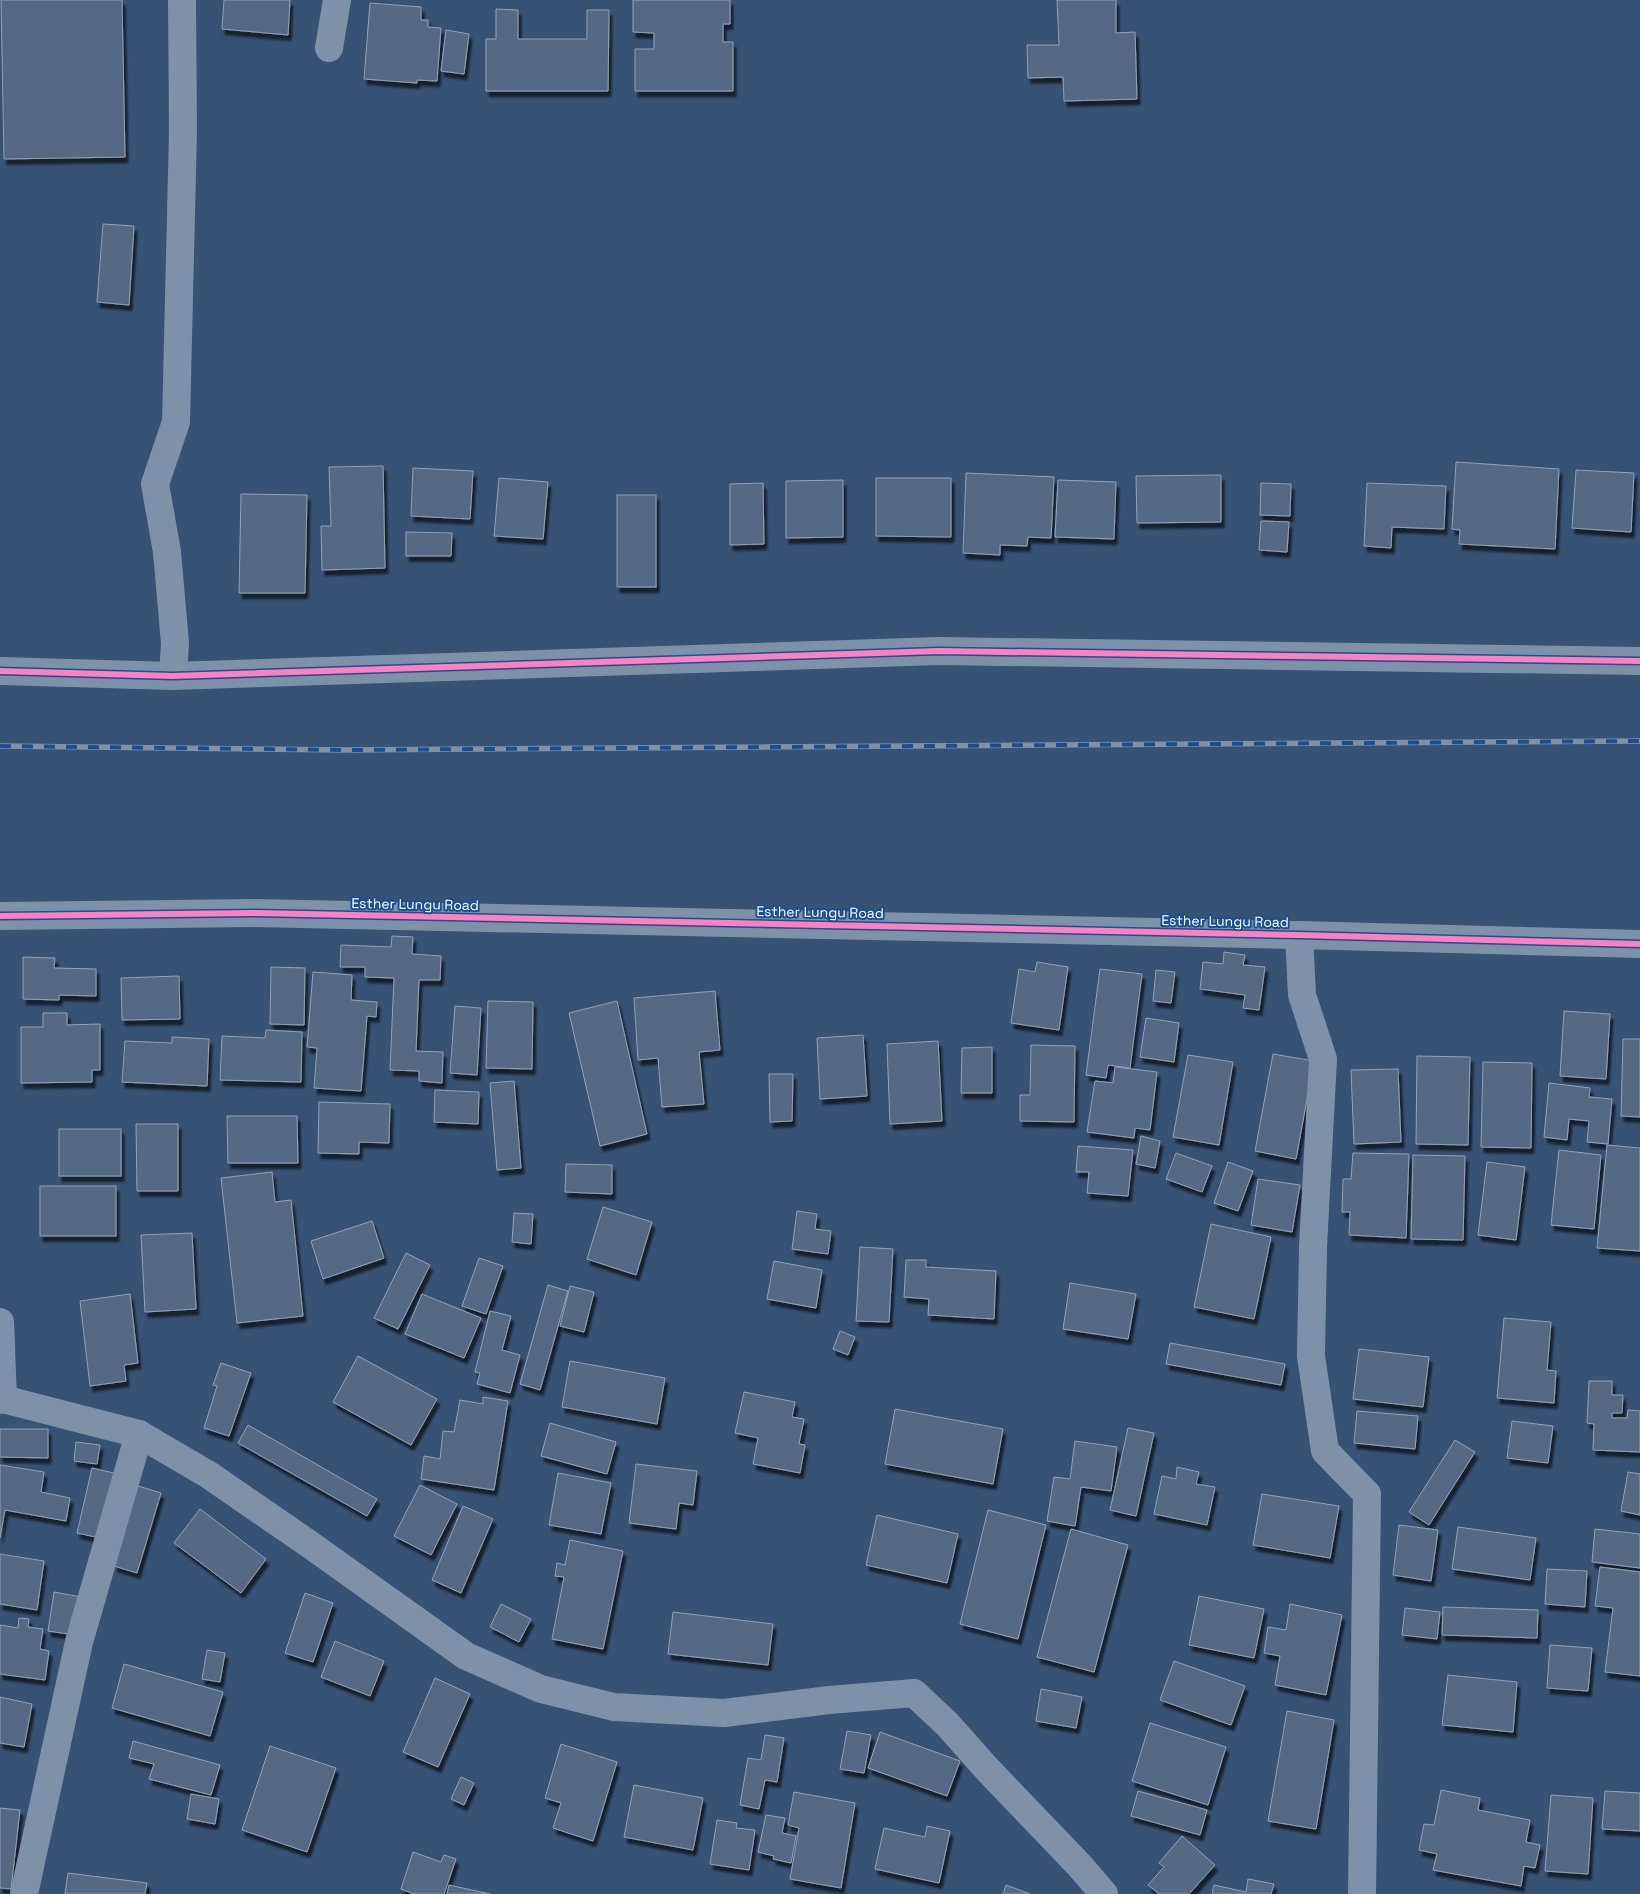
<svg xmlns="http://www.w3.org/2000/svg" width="1640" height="1894" font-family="'Space Grotesk',sans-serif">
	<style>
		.building { fill: #526984; stroke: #92a2b6; filter: url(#shadow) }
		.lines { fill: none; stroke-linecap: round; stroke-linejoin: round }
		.minor { stroke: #7d92a8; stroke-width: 28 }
		.rail-casing { stroke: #7e92a7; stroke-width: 5.5 }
		.rail { stroke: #1b4f8f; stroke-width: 4; stroke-dasharray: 11; stroke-linecap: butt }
		.cycleway-casing { stroke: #1b4f8f; stroke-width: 9 }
		.cycleway { stroke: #ff80c0; stroke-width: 6 }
		.labels { text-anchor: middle; stroke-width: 4; stroke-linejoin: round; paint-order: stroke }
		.street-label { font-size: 14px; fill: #fff; stroke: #1b4f8f }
	</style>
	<defs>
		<filter id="shadow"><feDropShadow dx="3" dy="5.5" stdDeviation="1" flood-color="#0009"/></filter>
	</defs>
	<rect width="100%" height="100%" fill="#365274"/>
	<g class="building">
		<path d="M1,0H122L125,157L4,159Z"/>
		<path d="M224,0H290L288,35L222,29Z"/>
		<path d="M633,0H730V24H723V42H733V91H635V49H654V33L633,32Z"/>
		<path d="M1057,0H1116V33L1135,32L1137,99L1064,101L1063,77L1028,78L1027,45H1059Z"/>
		<path d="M370,3L421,7V20H428V27L441,28L437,81L417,80V83L364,79Z"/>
		<path d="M496,9L518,10V39H587V10H609L608,91H486V39H496Z"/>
		<path d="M446,30L469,34L464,74L441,71Z"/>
		<path d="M103,224L134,226L129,305L97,302Z"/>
		<path d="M1456,462L1559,469L1555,549L1459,544L1460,530L1452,529Z"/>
		<path d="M383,466L385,568L322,570L321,526H331L329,467Z"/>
		<path d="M413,468L473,471L470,519L411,516Z"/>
		<path d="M1576,470L1634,473L1631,532L1572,528Z"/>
		<path d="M966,473L1054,477L1051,538L1028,537L1027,546L1000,545V555L963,553Z"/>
		<path d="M1221,475V522L1137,523L1136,476Z"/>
		<path d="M499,478L548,482L543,539L494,536Z"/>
		<path d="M876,478H951V537L876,536Z"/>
		<path d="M843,480V537L786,538V481Z"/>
		<path d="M1058,480L1116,482L1114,539L1055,537Z"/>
		<path d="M763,483L764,544L730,545V484Z"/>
		<path d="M1261,483L1291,484L1290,516L1260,515Z"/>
		<path d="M1367,483L1446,486L1444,529L1392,527L1391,548L1364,546Z"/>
		<path d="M241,494L307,495L305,593H239Z"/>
		<rect x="617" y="495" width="39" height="92"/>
		<path d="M1261,521L1289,522L1287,552L1259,550Z"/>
		<path d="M406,532L452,533L451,556H406Z"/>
		<path d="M392,936L413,937L412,954L441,956L440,980H419L416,1051L443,1052L442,1083L419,1081V1071L390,1070L394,978L365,977V967H340L341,945L391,947Z"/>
		<path d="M1224,952L1245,955L1243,965L1265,967L1259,1010L1243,1008L1245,995L1200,989L1203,962L1223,964Z"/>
		<path d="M23,957L55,958L54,968L96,969V996L59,995V1000L23,999Z"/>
		<path d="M1037,962L1068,967L1059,1030L1011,1023L1019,969L1035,972Z"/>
		<path d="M271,967L305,968L304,1025L270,1024Z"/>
		<path d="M1100,969L1142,974L1130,1068L1108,1065L1106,1078L1086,1075Z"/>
		<path d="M1156,970L1175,972L1171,1003L1153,1001Z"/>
		<path d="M313,972L352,975L351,1000L377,1002L376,1017L367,1016L361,1091L314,1088L317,1048L307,1047Z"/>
		<path d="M179,976L180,1019L122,1020L121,978Z"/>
		<path d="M715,991L720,1050L699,1052L704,1104L662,1107L658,1058L638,1060L634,998Z"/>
		<path d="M488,1001L533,1002L532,1069L486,1068Z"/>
		<path d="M617,1001L647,1134L600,1146L569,1013Z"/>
		<path d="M455,1006L481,1008L477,1075L450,1073Z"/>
		<path d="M1564,1011L1610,1014L1606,1079L1560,1076Z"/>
		<path d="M43,1013H67V1025L100,1024V1070H92V1082L21,1083V1027H43Z"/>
		<path d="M1146,1018L1179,1023L1174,1062L1140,1057Z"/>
		<path d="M266,1030L302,1032L301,1082L220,1080L222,1036L265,1038Z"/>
		<path d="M863,1035L867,1096L820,1099L817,1038Z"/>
		<path d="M172,1037L209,1039L207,1086L122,1082L125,1041L172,1043Z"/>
		<path d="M1623,1039H1640V1117L1621,1116Z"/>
		<path d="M938,1041L942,1121L890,1124L887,1044Z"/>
		<path d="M1031,1045L1075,1046L1074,1122L1020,1121V1095H1030Z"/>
		<path d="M992,1047V1093H961L962,1048Z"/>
		<path d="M1273,1054L1314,1061L1296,1159L1255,1151Z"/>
		<path d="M1188,1055L1233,1062L1219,1145L1173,1137Z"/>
		<path d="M1417,1056L1470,1057L1468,1145L1416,1144Z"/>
		<path d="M1483,1062L1532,1063L1531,1148L1481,1147Z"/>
		<path d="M1115,1067L1157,1072L1150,1130L1135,1128L1134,1138L1087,1132L1095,1081L1113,1083Z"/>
		<path d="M1398,1069L1401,1142L1354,1144L1351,1070Z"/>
		<path d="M769,1074H793L792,1121L770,1122Z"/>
		<path d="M514,1081L521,1168L497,1170L490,1083Z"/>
		<path d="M1549,1083L1590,1088L1589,1097L1612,1099L1608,1144L1587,1142L1589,1121L1569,1119L1567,1140L1544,1137Z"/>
		<path d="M435,1090L479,1092L478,1124L434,1122Z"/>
		<path d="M319,1102L390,1104L389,1143L359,1142V1154L318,1153Z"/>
		<path d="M227,1116H297L298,1163H228Z"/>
		<path d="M136,1124H178V1191H137Z"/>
		<rect x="59" y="1129" width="62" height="47"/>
		<path d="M1141,1136L1160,1141L1155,1168L1136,1164Z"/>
		<path d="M1607,1145L1640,1148V1251L1597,1248Z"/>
		<path d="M1078,1146L1133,1150L1128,1196L1087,1193L1089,1172H1076Z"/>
		<path d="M1559,1150L1601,1155L1594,1229L1551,1225Z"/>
		<path d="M1176,1153L1212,1166L1202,1192L1166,1179Z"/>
		<path d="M1353,1153L1409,1154L1406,1238L1349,1235L1350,1212H1342L1343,1179H1351Z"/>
		<path d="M1413,1155L1465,1156L1463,1240L1411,1239Z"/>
		<path d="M1228,1162L1253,1171L1238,1211L1214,1203Z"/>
		<path d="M1487,1162L1525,1167L1516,1240L1478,1235Z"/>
		<path d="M566,1164L612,1165V1194L565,1192Z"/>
		<path d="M272,1172L275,1202L291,1200L303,1316L237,1323L221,1178Z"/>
		<path d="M1258,1179L1300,1185L1292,1232L1251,1225Z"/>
		<rect x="40" y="1186" width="76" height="50"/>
		<path d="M603,1207L652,1222L636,1275L587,1259Z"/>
		<path d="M797,1211L817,1214L815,1229L831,1231L828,1254L792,1249Z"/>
		<path d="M514,1213L533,1214L531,1244L512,1242Z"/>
		<path d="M372,1221L384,1258L323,1279L311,1241Z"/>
		<path d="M1211,1224L1271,1237L1254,1319L1194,1307Z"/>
		<path d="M192,1233L196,1309L145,1312L141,1235Z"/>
		<path d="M860,1247L893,1249L889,1322L856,1321Z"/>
		<path d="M406,1253L430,1265L398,1329L374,1318Z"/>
		<path d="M479,1258L503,1266L486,1314L462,1306Z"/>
		<path d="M906,1260H926V1267L996,1271L994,1319L928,1315L929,1299L904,1297Z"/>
		<path d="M774,1261L822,1270L816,1308L767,1299Z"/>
		<path d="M1070,1283L1136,1294L1128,1339L1063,1329Z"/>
		<path d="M548,1285L568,1291L540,1390L520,1384Z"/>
		<path d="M570,1286L594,1292L584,1332L560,1326Z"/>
		<path d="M130,1294L138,1363L124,1365L126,1381L90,1386L80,1301Z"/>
		<path d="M422,1294L481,1318L464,1358L405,1334Z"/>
		<path d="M490,1311L511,1316L502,1350L520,1355L510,1393L477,1384L480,1373L475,1372Z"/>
		<path d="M1504,1318L1551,1322L1547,1370L1556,1371L1554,1403L1497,1398Z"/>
		<path d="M840,1331L855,1337L848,1355L833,1349Z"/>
		<path d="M1170,1343L1285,1364L1281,1385L1166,1364Z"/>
		<path d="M1359,1349L1429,1357L1423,1407L1353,1399Z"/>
		<path d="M358,1356L437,1399L411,1445L333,1402Z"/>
		<path d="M570,1361L665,1378L657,1424L562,1407Z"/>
		<path d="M221,1363L251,1373L229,1436L204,1428L217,1386L213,1385Z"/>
		<path d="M1589,1381H1612V1395H1623L1622,1413H1612V1418H1627L1628,1410L1640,1411V1452L1593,1450L1594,1424L1587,1423Z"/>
		<path d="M744,1392L795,1402L792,1417L804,1419L799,1444L805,1445L800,1473L753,1464L758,1438L735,1433Z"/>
		<path d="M483,1397L508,1401L494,1490L421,1479L424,1456L440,1459L443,1431L454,1432L460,1400L483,1404Z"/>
		<path d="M895,1409L1003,1429L993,1484L885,1464Z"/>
		<path d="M1357,1411L1418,1416L1415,1449L1354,1443Z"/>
		<path d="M1512,1421L1553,1426L1548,1463L1507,1458Z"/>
		<path d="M550,1423L616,1442L607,1474L541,1456Z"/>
		<path d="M248,1425L377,1499L367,1516L238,1443Z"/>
		<path d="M1128,1428L1154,1433L1136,1516L1110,1510Z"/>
		<path d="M0,1429H48V1458L0,1457Z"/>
		<path d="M1455,1440L1475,1452L1429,1525L1409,1512Z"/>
		<path d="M1075,1441L1117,1447L1111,1491L1081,1487L1075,1526L1047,1521L1054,1477L1070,1479Z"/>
		<path d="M76,1442L100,1445L97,1464L74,1461Z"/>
		<path d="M636,1464L697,1471L693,1505L679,1503L676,1529L629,1523Z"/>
		<path d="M0,1465L44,1472L41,1492L70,1498L66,1521L5,1510L0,1538Z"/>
		<path d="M1177,1467L1199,1472L1196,1484L1215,1487L1207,1525L1154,1514L1162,1476L1176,1479Z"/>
		<path d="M92,1468L114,1473L100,1538L77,1533Z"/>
		<path d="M1628,1472L1640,1474V1515L1621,1511Z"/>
		<path d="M558,1473L611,1483L601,1534L549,1525Z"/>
		<path d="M420,1485L457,1504L431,1555L394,1536Z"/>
		<path d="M138,1486L161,1493L137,1573L114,1566Z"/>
		<path d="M1262,1494L1339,1506L1330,1558L1253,1545Z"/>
		<path d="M463,1506L493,1519L461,1593L432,1580Z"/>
		<path d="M200,1509L266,1559L241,1593L174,1543Z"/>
		<path d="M988,1510L1046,1525L1018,1639L960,1624Z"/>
		<path d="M877,1515L958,1534L947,1583L866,1565Z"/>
		<path d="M1399,1525L1438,1530L1431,1581L1393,1575Z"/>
		<path d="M1458,1527L1536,1538L1530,1580L1452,1569Z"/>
		<path d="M1071,1529L1128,1545L1094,1672L1037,1657Z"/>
		<path d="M1595,1529L1640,1534V1568L1592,1562Z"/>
		<path d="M570,1540L623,1551L603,1649L552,1639L564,1577L555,1576L557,1563L565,1565Z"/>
		<path d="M0,1554L44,1561L37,1610L0,1604Z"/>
		<path d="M1600,1567L1640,1572V1676L1605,1672L1613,1608L1595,1606Z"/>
		<path d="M1547,1569L1587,1571L1585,1607L1545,1604Z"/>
		<path d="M54,1592L81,1597L75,1635L48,1631Z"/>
		<path d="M305,1593L333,1603L313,1662L285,1653Z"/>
		<path d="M1199,1596L1264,1609L1254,1658L1189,1645Z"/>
		<path d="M501,1604L531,1619L519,1642L490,1627Z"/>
		<path d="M1290,1604L1342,1615L1326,1695L1275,1685L1280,1656L1264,1653L1268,1627L1286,1630Z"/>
		<path d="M1443,1607L1538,1610L1537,1638L1442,1635Z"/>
		<path d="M1405,1608L1440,1612L1437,1639L1402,1635Z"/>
		<path d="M673,1612L773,1624L768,1665L668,1654Z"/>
		<path d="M19,1618L29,1619L28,1627L43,1629L40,1649L49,1651L45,1680L0,1674V1625L18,1628Z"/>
		<path d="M335,1641L384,1661L370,1696L321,1677Z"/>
		<path d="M1550,1645L1592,1648L1588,1691L1547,1688Z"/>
		<path d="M207,1650L225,1653L220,1682L202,1679Z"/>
		<path d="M1174,1661L1245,1686L1231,1725L1160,1700Z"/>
		<path d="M124,1664L223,1692L210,1736L112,1708Z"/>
		<path d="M1448,1675L1517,1682L1513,1732L1442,1725Z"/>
		<path d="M435,1678L470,1694L438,1767L403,1752Z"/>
		<path d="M1041,1689L1082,1697L1076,1728L1036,1721Z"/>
		<path d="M0,1697L32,1704L24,1747L0,1743Z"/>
		<path d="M1287,1711L1334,1720L1316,1829L1268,1821Z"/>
		<path d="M1150,1723L1226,1747L1208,1805L1132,1781Z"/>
		<path d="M847,1731L871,1735L864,1773L840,1769Z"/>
		<path d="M880,1732L960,1761L947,1796L868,1768Z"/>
		<path d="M765,1735L784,1738L777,1782L765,1780L759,1809L740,1805L748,1758L761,1760Z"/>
		<path d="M133,1741L220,1765L211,1795L149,1779L154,1764L129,1758Z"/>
		<path d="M561,1744L617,1762L593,1841L553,1828L561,1803L545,1798Z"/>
		<path d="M270,1746L336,1768L307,1852L242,1830Z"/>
		<path d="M461,1777L474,1783L464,1805L451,1799Z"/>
		<path d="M634,1785L703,1798L693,1850L624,1837Z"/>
		<path d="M1441,1790L1480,1798L1478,1810L1530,1820L1526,1842L1540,1845L1535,1868L1524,1866L1521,1886L1433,1870L1437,1854L1419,1850L1424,1824L1434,1825Z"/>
		<path d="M1138,1791L1207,1810L1200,1835L1131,1816Z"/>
		<path d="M1605,1791L1640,1793V1831L1602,1829Z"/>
		<path d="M794,1792L855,1803L841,1888L790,1879L799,1828L788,1825Z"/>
		<path d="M191,1794L219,1799L215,1824L187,1819Z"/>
		<path d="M1551,1795L1593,1798L1588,1874L1545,1871Z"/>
		<path d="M0,1808L20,1810L11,1889L0,1888Z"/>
		<path d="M766,1815L785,1818L782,1833L796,1836L791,1863L773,1859L774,1856L758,1852Z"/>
		<path d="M717,1820L737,1823L736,1828L755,1830L749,1870L710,1864Z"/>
		<path d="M927,1826L950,1831L939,1883L875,1869L884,1828L925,1837Z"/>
		<path d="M1182,1836L1215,1865L1189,1894H1159L1148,1885L1164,1867L1159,1863Z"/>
		<path d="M413,1852L441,1862L444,1855L456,1859L444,1894H414L401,1889Z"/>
		<path d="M68,1873L147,1883L145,1894H65Z"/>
		<path d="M1248,1879L1274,1884L1271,1894H1212L1214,1885L1246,1892Z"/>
		<path d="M449,1885L490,1894H447Z"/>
		<path d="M1006,1885L1030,1894H1003Z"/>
	</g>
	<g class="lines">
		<g class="minor">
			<path d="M329,48L337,0"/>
			<path d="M0,671L173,676L939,651L1640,661"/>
			<path d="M173,676L175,643L167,552L155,484L176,422L183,131L182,0"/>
			<path d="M0,916L255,913L1299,935L1640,944"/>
			<path d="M1299,935L1302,995L1323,1059L1313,1247L1311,1356L1325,1451L1367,1494L1362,1894"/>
			<path d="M0,1322L3,1399"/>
			<path d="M0,1400L3,1399L139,1434L209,1475L312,1546L466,1656L541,1689L614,1707L724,1713L829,1700L914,1693L947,1724L989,1771L1079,1865L1104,1894"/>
			<path d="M24,1894L79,1642L139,1434"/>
		</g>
		<defs>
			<path id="rail" d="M0,746L345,750L1640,741"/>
		</defs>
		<use href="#rail" class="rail-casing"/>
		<use href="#rail" class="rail"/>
		<defs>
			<g id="cycleway">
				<path d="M0,671L173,676L939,651L1640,661"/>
				<path d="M0,916L255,913L1299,935L1640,944"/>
			</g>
		</defs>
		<use href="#cycleway" class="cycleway-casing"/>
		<use href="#cycleway" class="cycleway"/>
	</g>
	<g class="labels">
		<g class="street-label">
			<text transform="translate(415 904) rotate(1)" y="5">Esther Lungu Road</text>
			<text transform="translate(820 912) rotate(1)" y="5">Esther Lungu Road</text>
			<text transform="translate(1225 921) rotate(1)" y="5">Esther Lungu Road</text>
		</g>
	</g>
</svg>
